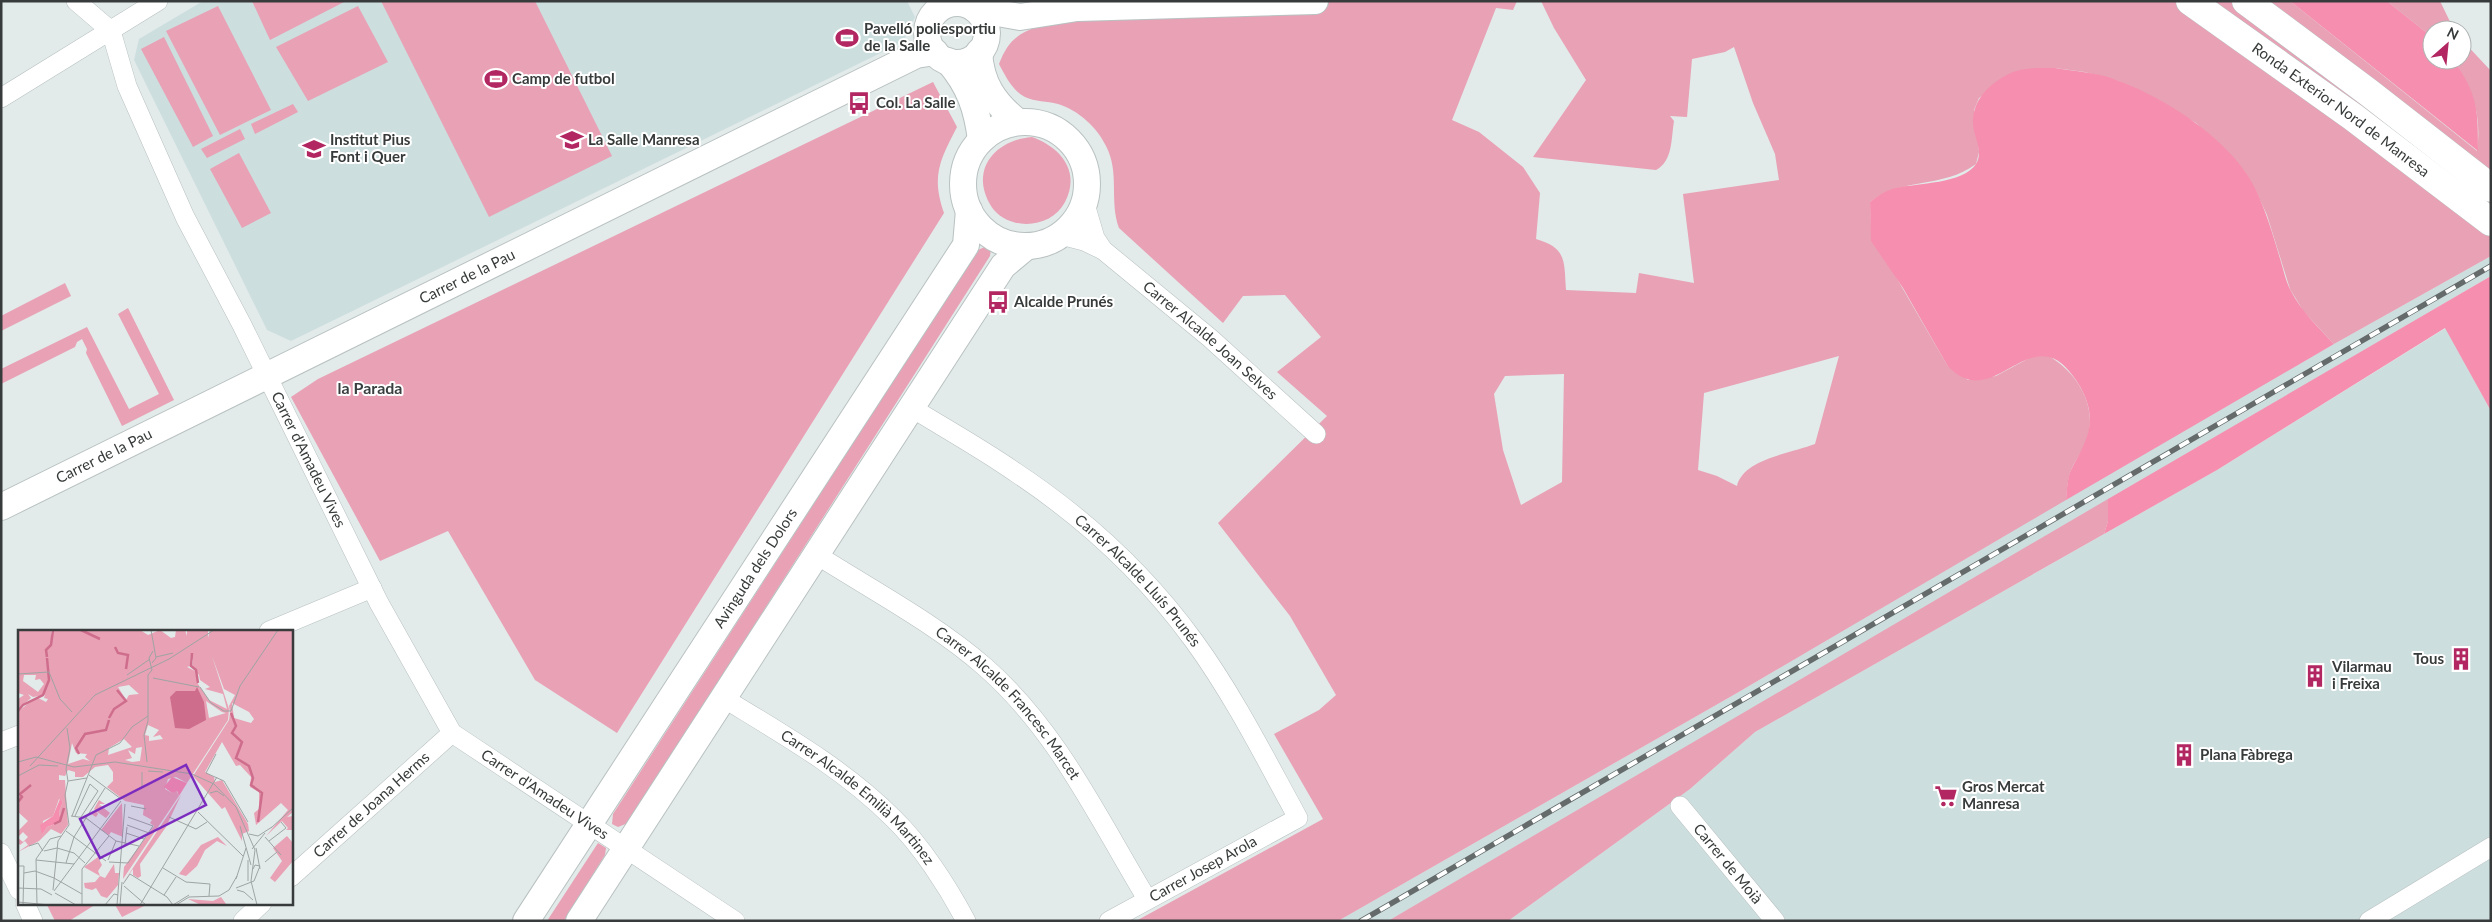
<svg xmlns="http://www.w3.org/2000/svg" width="2492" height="922" font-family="Lato,sans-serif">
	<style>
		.built { fill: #cddede }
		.green { fill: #e8a1b5; fill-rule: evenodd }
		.forest { fill: #f68faf }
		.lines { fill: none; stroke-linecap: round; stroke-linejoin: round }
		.street-casing { stroke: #b9c1c1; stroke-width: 20 }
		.secondary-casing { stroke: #b9c1c1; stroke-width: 28 }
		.highway-casing { stroke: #b9c1c1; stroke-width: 29 }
		.street { stroke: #fff; stroke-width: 19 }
		.secondary { stroke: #fff; stroke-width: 26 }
		.highway { stroke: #fff; stroke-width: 28 }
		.rail-casing { stroke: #656a6a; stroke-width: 5.5 }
		.rail { stroke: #fff; stroke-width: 4; stroke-dasharray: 11; stroke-linecap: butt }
		.labels { text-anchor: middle; stroke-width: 4; stroke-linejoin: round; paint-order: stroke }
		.poi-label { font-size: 15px; font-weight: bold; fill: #383b3b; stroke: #fff; text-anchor: start }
		.street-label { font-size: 15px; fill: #383b3b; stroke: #fff }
		.neighbourhood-label { font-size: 16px; font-weight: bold; fill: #393f3f; stroke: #fff }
		.inset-river { fill: none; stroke: #cf6d8d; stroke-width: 2.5 }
		.inset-road { fill: none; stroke: #9ea4a4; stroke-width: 1 }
		.view { fill: #7b2cbf; fill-opacity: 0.15; stroke: #7b2cbf; stroke-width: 2.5 }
		.inset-edge { fill: none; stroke: #383b3b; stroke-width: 2.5 }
	</style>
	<rect width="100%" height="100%" fill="#e2eaea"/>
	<g class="built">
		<path d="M203,1H907L915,17L903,42L291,341L267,330L134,60L139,39Z"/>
		<path d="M2491,256V276L1402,913L1388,921H1338L1737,693L2257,387Z"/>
		<path d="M2446,328L2491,411V921H1508L1690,789L1755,732L2217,470Z"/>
	</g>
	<g class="green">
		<path d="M252,1H346L270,40Z"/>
		<path d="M381,1H535L612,156L489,217Z"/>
		<path d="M1032,1H1517L1513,10L1496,8L1452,120L1479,132L1523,167L1540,193L1536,239C1567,248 1564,261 1566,290L1636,293L1639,273L1694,283L1683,194L1779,180L1775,154L1753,103L1734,47L1725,52L1692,59L1687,117L1670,116L1674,121C1671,139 1673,161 1656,170L1533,157L1586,80L1554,28L1541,1H2290L2477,151C2482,114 2473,91 2454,60H2462V40L2491,71V256L2334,344L2304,312L2290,289L2267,215L2256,191L2244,171L2196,123L2145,94L2119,81L2085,72L2055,68L2014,72L1979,98L1974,110L1979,152L1976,164C1942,189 1902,177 1870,202L1871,226L1896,277L1947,365L1968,380L1996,376L2033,356L2047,355C2076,371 2098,405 2087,439C2083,451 2074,461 2070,473C2067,482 2067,491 2066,500L1737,693L1338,921H1136L1323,819L1274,734L1319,710L1336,695L1290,616L1218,523L1327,416L1277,372L1321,337L1285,295L1243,296L1223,323L1119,228C1109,201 1120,172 1106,146C1097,127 1078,110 1058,104C1047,101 1035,102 1025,97C1012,90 1006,77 999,64C1007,43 1016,34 1037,27ZM1839,356L1815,444C1792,453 1743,459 1737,486L1717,476L1698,470L1704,393ZM1564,374L1562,482L1521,505L1503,450L1494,394L1505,376Z"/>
		<path d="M2387,1H2440L2454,30H2432V37Z"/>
		<path d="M218,6L271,110L220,135L166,31Z"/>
		<path d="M358,6L388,62L308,101L276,47Z"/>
		<path d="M164,37L213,136L193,147L141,49Z"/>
		<path d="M933,82L957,127C940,160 931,176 944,213L617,733L535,680L448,531L380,561L291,397L318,379Z"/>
		<path d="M293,104L298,112L255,134L251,124Z"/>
		<path d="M240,129L245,139L207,158L201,149Z"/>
		<path d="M1032,137C1060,147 1081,171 1065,202C1051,229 1008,232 991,206C969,170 995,140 1032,137Z"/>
		<path d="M239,153L271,213L242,228L210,169Z"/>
		<path d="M987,246L991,249L990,256L628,823L618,827L612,824L613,814L978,250Z"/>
		<path d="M65,283L71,296L1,331V316Z"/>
		<path d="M128,308L174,400L122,426L86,353L87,349L82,339L77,342L75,347L1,384V369L87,327L129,409L159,394L118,314Z"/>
		<path d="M2108,499V521L2104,534L1755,732L1690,789L1508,921H1388Z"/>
		<path d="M598,843L606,848L605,855L564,921H547Z"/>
		<path d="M46,903H98L69,921H55Z"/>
		<path d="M114,903H150L122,917Z"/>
	</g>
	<g class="forest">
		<path d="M2290,1H2387L2432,37V60H2454C2478,97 2478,108 2478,151Z"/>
		<path d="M2055,68C2073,71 2090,72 2108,77C2160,94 2232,139 2256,190C2267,214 2274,238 2281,262C2284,272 2286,282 2291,291C2301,311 2318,327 2334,344L2066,500C2067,490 2067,479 2071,470C2081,450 2093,434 2089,410C2087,398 2080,385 2073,376C2030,316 1993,417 1947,365L1903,288L1871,241L1870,202C1878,196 1886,190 1896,188C1917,183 1963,184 1976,164C1984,151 1973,136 1973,123C1972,99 1992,81 2013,72C2025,67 2043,68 2055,68Z"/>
		<path d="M2491,276V411L2445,328L2217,470L2104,534L2108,521V499Z"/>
	</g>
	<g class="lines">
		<defs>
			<g id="street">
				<path id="s1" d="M76,1L111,31L127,86L185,217L242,325L379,603L452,733L735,921"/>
				<path d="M944,1L948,4"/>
				<path d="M1,98L158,1"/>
				<path d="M1085,204L1095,238L1103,250"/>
				<path id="s2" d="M1061,235L1084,241L1103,250L1210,338L1316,434"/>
				<path id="s3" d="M912,408C946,429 982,449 1015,472C1083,517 1146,575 1194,641C1234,696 1265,758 1298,818L1109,921"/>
				<path id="s4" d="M817,555C872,590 936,624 985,667C1058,731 1098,818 1147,899"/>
				<path d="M269,631L372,588"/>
				<path id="s5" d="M725,699C784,735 844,769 893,818C921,845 948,887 966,921"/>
				<path d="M1,742L19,735"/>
				<path id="s6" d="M1680,806L1775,921"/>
				<path d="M1,853L19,890"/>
				<path id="s7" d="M291,877L452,733"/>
				<path d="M25,903L33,921"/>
				<path d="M243,921L262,903"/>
				<path d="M2369,921L2491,847"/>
			</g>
			<g id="secondary">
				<circle cx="957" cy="33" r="30"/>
				<path d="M975,9L1020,17L1077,8L1315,1"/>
				<path d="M979,52C981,84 994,103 1018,122"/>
				<path d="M948,61C969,85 977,108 981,140"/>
				<circle cx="1025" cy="184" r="62"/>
				<path id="s8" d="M1,507L916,55L935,52"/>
				<path id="s9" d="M526,921L966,245L969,210"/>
				<path d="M579,921L1003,266L1027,246"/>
			</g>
			<g id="highway">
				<path id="s10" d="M2190,1L2353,117L2491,222"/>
				<path d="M2246,1L2368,92L2491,188"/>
			</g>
		</defs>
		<use href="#street" class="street-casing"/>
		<use href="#secondary" class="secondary-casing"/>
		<use href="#highway" class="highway-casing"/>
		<use href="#street" class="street"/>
		<use href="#secondary" class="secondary"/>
		<use href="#highway" class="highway"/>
		<defs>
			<path id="rail" d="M1361,921L2491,266"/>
		</defs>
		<use href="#rail" class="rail-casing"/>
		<use href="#rail" class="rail"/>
	</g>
	<defs>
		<symbol id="stadium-bare" viewBox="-9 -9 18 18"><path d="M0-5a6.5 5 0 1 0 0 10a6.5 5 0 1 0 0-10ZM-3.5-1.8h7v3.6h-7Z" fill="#b22661" stroke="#fff" stroke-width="2.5" paint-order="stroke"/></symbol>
		<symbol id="bus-bare" viewBox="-9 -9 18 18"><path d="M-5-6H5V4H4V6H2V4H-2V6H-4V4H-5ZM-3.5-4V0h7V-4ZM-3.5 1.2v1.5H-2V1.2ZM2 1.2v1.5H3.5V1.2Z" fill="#b22661" stroke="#fff" stroke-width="2.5" paint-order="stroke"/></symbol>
		<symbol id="school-bare" viewBox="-9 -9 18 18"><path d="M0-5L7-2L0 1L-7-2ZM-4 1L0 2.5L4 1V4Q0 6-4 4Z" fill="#b22661" stroke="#fff" stroke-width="2.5" paint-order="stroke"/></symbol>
		<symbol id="building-bare" viewBox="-9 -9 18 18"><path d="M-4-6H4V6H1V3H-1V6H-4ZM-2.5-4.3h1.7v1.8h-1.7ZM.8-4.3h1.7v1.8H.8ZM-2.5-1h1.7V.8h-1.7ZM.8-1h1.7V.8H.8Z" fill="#b22661" stroke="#fff" stroke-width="2.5" paint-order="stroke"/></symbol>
		<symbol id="supermarket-bare" viewBox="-9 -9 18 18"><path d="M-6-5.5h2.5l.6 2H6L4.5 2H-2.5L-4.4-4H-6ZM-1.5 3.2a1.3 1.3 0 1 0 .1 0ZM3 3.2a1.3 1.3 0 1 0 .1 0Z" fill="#b22661" stroke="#fff" stroke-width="2.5" paint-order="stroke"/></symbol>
	</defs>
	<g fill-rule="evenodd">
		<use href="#stadium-bare" x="831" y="22" width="32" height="32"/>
		<use href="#stadium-bare" x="480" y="63" width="32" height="32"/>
		<use href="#bus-bare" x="843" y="87" width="32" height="32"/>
		<use href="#school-bare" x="556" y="124" width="32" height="32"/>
		<use href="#school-bare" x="298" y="133" width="32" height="32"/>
		<use href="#bus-bare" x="982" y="286" width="32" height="32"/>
		<use href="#building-bare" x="2445" y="643" width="32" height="32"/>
		<use href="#building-bare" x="2299" y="660" width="32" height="32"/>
		<use href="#building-bare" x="2168" y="739" width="32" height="32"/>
		<use href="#supermarket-bare" x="1930" y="780" width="32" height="32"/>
	</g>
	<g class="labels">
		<g class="poi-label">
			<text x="864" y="34">Pavelló poliesportiu<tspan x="864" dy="17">de la Salle</tspan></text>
			<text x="512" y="84">Camp de futbol</text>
			<text x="876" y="108">Col. La Salle</text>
			<text x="330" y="145">Institut Pius<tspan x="330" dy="17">Font i Quer</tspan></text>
			<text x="588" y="145">La Salle Manresa</text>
			<text x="1014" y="307">Alcalde Prunés</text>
			<text x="2444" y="664" text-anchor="end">Tous</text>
			<text x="2332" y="672">Vilarmau<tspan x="2332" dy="17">i Freixa</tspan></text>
			<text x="2200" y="760">Plana Fàbrega</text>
			<text x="1962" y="792">Gros Mercat<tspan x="1962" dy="17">Manresa</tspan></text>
		</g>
		<g class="street-label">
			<text dy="5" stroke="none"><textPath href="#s10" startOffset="186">Ronda Exterior Nord de Manresa</textPath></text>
			<text dy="5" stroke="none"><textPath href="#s8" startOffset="520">Carrer de la Pau</textPath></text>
			<text dy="5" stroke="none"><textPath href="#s2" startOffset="185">Carrer Alcalde Joan Selves</textPath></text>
			<text dy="5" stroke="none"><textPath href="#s8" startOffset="115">Carrer de la Pau</textPath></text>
			<text dy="5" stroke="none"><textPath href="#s1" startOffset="519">Carrer d'Amadeu Vives</textPath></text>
			<text dy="5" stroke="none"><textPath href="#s9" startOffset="421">Avinguda dels Dolors</textPath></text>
			<text dy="5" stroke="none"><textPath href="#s3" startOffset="286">Carrer Alcalde Lluís Prunés</textPath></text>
			<text dy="5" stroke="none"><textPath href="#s4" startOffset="244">Carrer Alcalde Francesc Marcet</textPath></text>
			<text dy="5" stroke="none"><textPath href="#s1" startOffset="939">Carrer d'Amadeu Vives</textPath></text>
			<text dy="5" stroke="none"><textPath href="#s5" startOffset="166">Carrer Alcalde Emilià Martinez</textPath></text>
			<text dy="5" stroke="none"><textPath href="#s7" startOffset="108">Carrer de Joana Herms</textPath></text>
			<text dy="5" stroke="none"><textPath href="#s6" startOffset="75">Carrer de Moià</textPath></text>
			<text transform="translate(1203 869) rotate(-29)" y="5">Carrer Josep Arola</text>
		</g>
		<g class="neighbourhood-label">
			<text x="370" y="394">la Parada</text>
		</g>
	</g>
	<g transform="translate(18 630)">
		<rect width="275" height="275" fill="#e2eaea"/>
		<path d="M0,0H33V15L35,0H122L130,5L142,0L153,8L157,7L158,0H167L169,6V0H190V8L192,0H275V182L269,187L275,186V200H268L270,198L264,191L248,206L270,180L263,173L238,195L236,183L241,179V162L232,157L233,147L222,135L218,136L204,112L187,142L196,147L197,152L204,150L230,194L231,201L224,204V211L207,177L204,179L175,146L211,90L212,83L211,76L217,65L206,59L194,26L211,79L210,90L169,153L158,147L150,149L147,159L154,163L158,160L161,166L105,249L106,237L136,196L132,193L134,190L125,185L126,175L107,171L89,157L95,151V142L90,135L77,137L65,147H57V142L50,140L47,146L41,145V150H47L50,195L43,204L33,199L21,211L0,222L10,215L7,211L2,215L0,212V208L5,212L10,207L5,202L0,207V201L10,191L0,182V82L14,70L20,68L28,72L30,69L26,68L27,65L15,67L10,64L13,68L0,79V69L6,65L0,63ZM173,24L175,31L174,37L181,45L182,50L192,57L187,59L205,64L209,79L191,70L180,54L177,41L169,37L172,36ZM18,45L17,50L22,49L26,54L20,62L5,51L6,45ZM111,55L121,64L111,65L108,70L100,57ZM188,71L204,82L208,83L191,88ZM214,73L231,82L236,89L233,93L216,88ZM130,95L141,100L135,107L142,105L145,109L131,111V106L127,105ZM106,109L114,117L90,125L91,118ZM54,113L58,123L69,124L67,127L72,131L65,129L50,134ZM124,117L122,131L114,132L107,130L114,128L110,120L117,124L118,118ZM41,169L45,172L41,182L43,192L29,197L24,205L25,191L35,186ZM163,165L148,197L122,234L123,246L120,248L115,245V239L105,253ZM81,170L87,174H82L80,177L82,175L92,183L88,188L78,181L80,184L78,187L73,184L78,181L76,179ZM104,173L105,207L93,202L91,205L83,200ZM269,206L275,213V231L257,252L252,248L264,231L255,218ZM200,207L209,216L199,211L187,220L179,236L168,246L161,244L183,215ZM80,227L84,235L80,241L82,246L66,237ZM96,234L97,243H101L100,255L89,268L83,266L78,258L74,260L67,258L66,253L77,252L82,246L87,248ZM203,267L208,274L183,275L170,269L195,271Z" fill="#e8a1b5" fill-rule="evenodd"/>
		<path d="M154,147L169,153L161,166L159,161L154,163L146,157ZM42,169L45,172L41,182L43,192L29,197L24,205L22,195L35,186Z" fill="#f68faf"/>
		<path d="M179,57L186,72L188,90L171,99L157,98L152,67L158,61H177Z" fill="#cf6d8d"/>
		<path class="inset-river" d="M63,0L82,9M97,17L100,23L110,25L108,39M174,23L173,36L178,40L180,53M29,27L28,20L33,15L35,0M0,81L5,75L25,65L31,50L29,28M213,83L218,96L214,103L224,112L218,128L231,136L235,148L233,155L244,163L240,192M91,88L96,79L108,71L99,60M61,124L58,118L67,104L88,100L91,90M0,172L4,167L2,164L13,155M36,194L42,191L46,178"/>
		<path class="inset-road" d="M133,0L138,28L134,33M138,27L155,23M0,44L31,42L42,69L54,82M109,45L132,29M135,48L181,57M182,57L193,73L206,81H213L222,56L260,0M49,98L52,118L48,139L50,151M198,124L188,143L206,151L230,192M0,132L18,127L56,137L97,132L174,144L196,154L218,177L237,220L233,251L239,275M129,132L126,105L130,91V45L134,40L131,28L135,21M12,136L77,65L151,29L196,0M130,141L145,142M71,145L103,169M0,146L21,135L40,136M50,151L69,148M192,163L199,161L206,166M103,169L124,157V142M113,176L128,179M180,182L225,226M53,186L68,188L98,211L121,216M54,186L78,125L102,113L114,97L130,86M57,186L72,154L80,161L63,187M151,187L178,199L189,192M109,195L131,203M222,196L233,235M253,198L275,178M48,201L88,231M108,203L126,209M231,204L240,206L254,197M247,207L263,225M251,211L268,198L263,192M107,215L109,197M11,216L20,213L25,221M238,218L242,239M234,219L247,203M26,221L39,218L56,223L67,233M18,230L56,234M90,230L98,211M230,230V251M91,232L110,233L135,196L110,187M247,232L259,222M48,233L56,207L87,158M0,236H6L5,275M145,238L168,252L192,254L191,266M6,243L17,241L36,248L64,264M218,249L228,218M105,254L112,244L149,267L155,275M106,256L128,275M0,258L23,259L34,265M218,258L236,251L242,236L237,235L235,239M35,260L40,211L51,195L47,165L50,151M219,260L226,262L235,270M36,261L103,171M37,263L58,275M146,265L158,247M0,272L32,275M19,275L18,229L32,209L43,206M64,275V239L91,206M87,275L96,264L100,265M99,275L107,174M102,275L104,252M122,275L199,147M155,275L171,265M158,275L171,267L201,266L211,260L219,246"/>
		<path class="view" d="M168,135L188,175L82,228L62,189Z"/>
		<rect width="275" height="275" class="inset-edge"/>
	</g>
	<rect width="2492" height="922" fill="none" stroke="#383b3b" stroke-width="5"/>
	<g transform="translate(2447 45) rotate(27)"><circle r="24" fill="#ffffff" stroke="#afb1b1"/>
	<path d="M0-4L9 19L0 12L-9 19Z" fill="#b22661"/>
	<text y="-8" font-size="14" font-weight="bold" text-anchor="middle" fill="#383b3b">N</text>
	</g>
</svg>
